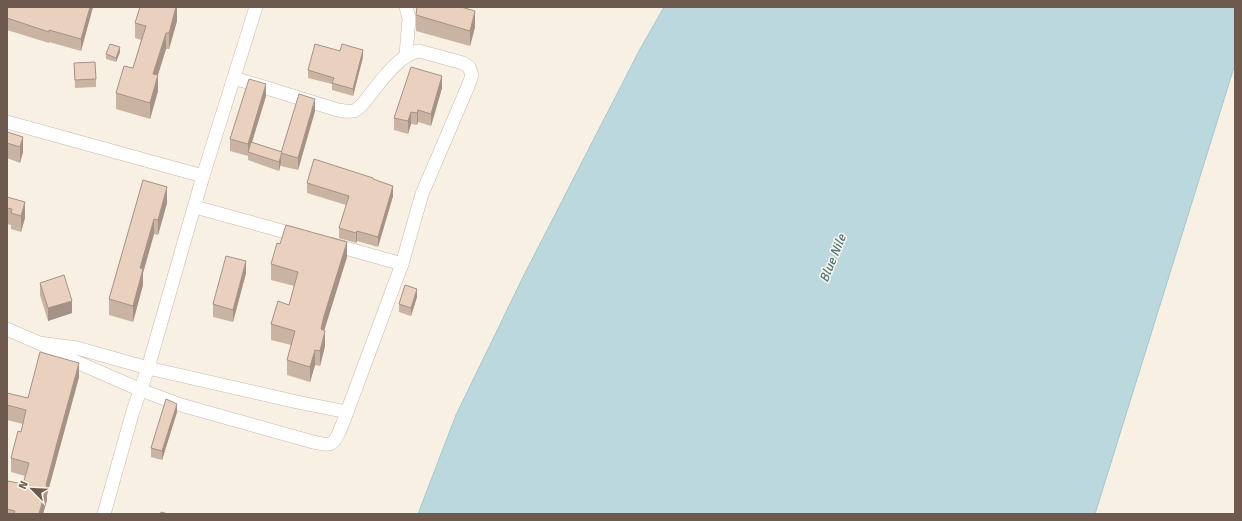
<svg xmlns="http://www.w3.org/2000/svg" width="1242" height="521" font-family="Signika,sans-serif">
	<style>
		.water { fill: #bbd8df; stroke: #a3c7cf }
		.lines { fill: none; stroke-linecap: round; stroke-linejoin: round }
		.street-casing { stroke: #c7b9ac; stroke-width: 14 }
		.street { stroke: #fff; stroke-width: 13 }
		.wall { fill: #c9b4a4 }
		.shaded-wall { fill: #a49286 }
		.building { fill: #ead1bf; stroke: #a49286 }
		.labels { text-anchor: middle; stroke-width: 3; stroke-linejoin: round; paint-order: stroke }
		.water-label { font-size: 13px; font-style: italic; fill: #4a747d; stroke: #fcf5e9 }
	</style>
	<rect width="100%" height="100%" fill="#f8f1e3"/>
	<path class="water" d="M664,7H1235V64L1095,514H418L456,415L524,275L639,51Z"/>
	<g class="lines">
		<defs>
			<g id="street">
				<path d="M406,55L409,18L406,7"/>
				<path d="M234,78L338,110C344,111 349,112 354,111C361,108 365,101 369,96C380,82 401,53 419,51L463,63L469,67L472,75L469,84L422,194L402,264L347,412"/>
				<path d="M7,122L203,176"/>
				<path d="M195,207L300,236"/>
				<path d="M331,244L402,264"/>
				<path d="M7,329L39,343"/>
				<path d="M39,343L77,348L148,368L297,402L347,412C344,419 337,443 329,444C324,445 317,443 313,442L181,405L141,390L72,360Z"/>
				<path d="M104,514L133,411L148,368L203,176L256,7"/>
			</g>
		</defs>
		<use href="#street" class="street-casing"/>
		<use href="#street" class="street"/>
	</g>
	<g class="wall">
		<path d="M7,7H93L81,51L49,42V43L7,30Z"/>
		<path d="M177,7V21L169,49H166L158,75V91L150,119L116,109V93L133,68L141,40L135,38V23Z"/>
		<path d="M416,15L475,27L470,46L416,31Z"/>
		<path d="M120,52L116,62L106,59V54Z"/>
		<path d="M363,57L353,96L332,90V84L308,78V70Z"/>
		<path d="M74,63L96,79V87L75,88Z"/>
		<path d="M442,88L431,126L418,122L417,125L411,124L408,134L394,130V118Z"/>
		<path d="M266,96L252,142L282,152L315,111L298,170L281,166V163L279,171L248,160V155V156L230,151V139Z"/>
		<path d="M7,132L23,137V152L20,163L7,158Z"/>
		<path d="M373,179L393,196L378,247L357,241L356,243L339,238V228L346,205L307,193V183Z"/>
		<path d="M143,180L167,203L158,235L154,234L143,273V285L133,322L109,315V299Z"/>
		<path d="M7,197L25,218L21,232L11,229V225L7,224Z"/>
		<path d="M347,257L324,331L325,346L320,366L315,365L310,382L287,375V360L291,345L271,340V324L289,305L294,286L271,280V264Z"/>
		<path d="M246,273L233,322L213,317V304Z"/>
		<path d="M40,283L72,313L48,321L40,295Z"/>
		<path d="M417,297L411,316L399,312V304Z"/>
		<path d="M79,377L57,458L47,495V500L43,514H7V485L23,484L25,476L11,472V458L21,432L23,424L7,420V393L28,398Z"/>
		<path d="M177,412L162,460L151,457V448Z"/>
	</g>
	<g class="shaded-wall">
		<path d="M90,7H93L81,51V39Z"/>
		<path d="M176,7H177V21L169,49V33Z"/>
		<path d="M475,11V27L470,46V31Z"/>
		<path d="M166,33V49L153,90V74Z"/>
		<path d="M120,47V52L116,62V58Z"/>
		<path d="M363,50V57L353,96V89Z"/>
		<path d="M158,75V91L150,119V103Z"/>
		<path d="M442,76V88L431,126V114Z"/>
		<path d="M266,84V96L249,152H248V156V144Z"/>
		<path d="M315,99V111L298,170V158Z"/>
		<path d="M418,110V122L417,125V113Z"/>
		<path d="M411,112V124L408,134V121Z"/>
		<path d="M23,137V152L20,163V147Z"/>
		<path d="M281,154V163L279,171V162Z"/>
		<path d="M393,186V196L378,247V237Z"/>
		<path d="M167,187V203L158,235V220Z"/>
		<path d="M25,202V218L21,232V216Z"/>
		<path d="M154,219V234L143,273V285L133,322V306L140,268Z"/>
		<path d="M357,231V241L356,243V233Z"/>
		<path d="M347,242V257L324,331L321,329L324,316Z"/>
		<path d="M246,261V273L233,322V310Z"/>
		<path d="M417,289V297L411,316V308Z"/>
		<path d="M72,301V313L48,321V308Z"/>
		<path d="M325,331V346L320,366V351Z"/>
		<path d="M315,350V365L310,382V367Z"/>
		<path d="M79,363V377L57,458L47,495V500L43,514H39L57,443Z"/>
		<path d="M177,404V412L162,460V451Z"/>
	</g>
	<g class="building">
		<path d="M7,7H90L81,39L49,30V32L7,18Z"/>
		<path d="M140,7H176L169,33H166L153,74L158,75L150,103L116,93L124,66L133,68L146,26L135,23Z"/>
		<path d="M417,7H461L475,11L470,31L416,15Z"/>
		<path d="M110,44L120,47L116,58L106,54Z"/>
		<path d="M315,44L340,51L342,44L363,50L353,89L332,83L334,78L308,70Z"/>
		<path d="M95,62L96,79L75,80L74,63Z"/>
		<path d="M411,67L442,76L431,114L418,110L417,113L411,112L408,121L394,118Z"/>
		<path d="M249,79L266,84L248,144L230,139Z"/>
		<path d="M299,94L315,99L298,158L281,153Z"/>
		<path d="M7,132L23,137L20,147L7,143Z"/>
		<path d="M251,142L282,152L279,162L248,152Z"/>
		<path d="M314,159L373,178V179L393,186L378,237L357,231L356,233L339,228L349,196L307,183Z"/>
		<path d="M143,180L167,187L158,220L154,219L140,268L143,269L133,306L109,299Z"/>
		<path d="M7,197L25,202L21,216L11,213L12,209L7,208Z"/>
		<path d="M286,225L347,242L324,316L321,329L325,331L320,351L315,350L310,367L287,360L295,331L271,324L278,301L289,305L298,272L271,264L277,243L280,244Z"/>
		<path d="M226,256L246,261L233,310L213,304Z"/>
		<path d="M64,275L72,301L48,308L40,283Z"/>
		<path d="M405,285L417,289L411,308L399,304Z"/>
		<path d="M40,352L79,363L57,443L46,485H47L39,514H14L15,511L7,509V485L8,481L23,484L29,463L11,458L18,431L21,432L26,410L7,405V393L28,398Z"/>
		<path d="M166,399L177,404L162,451L151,448Z"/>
		<path d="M161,512L168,514H160Z"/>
	</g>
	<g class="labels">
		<g class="water-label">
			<text transform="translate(832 258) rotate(-68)" y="5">Blue Nile</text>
		</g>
	</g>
	<rect width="1242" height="521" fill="none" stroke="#6d594d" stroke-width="16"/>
	<g transform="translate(32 489) rotate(294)" stroke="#fcf5e9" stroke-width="3" paint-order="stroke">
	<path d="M0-3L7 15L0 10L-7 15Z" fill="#6d594d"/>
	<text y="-6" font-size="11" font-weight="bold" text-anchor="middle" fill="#6d594d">N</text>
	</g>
</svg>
